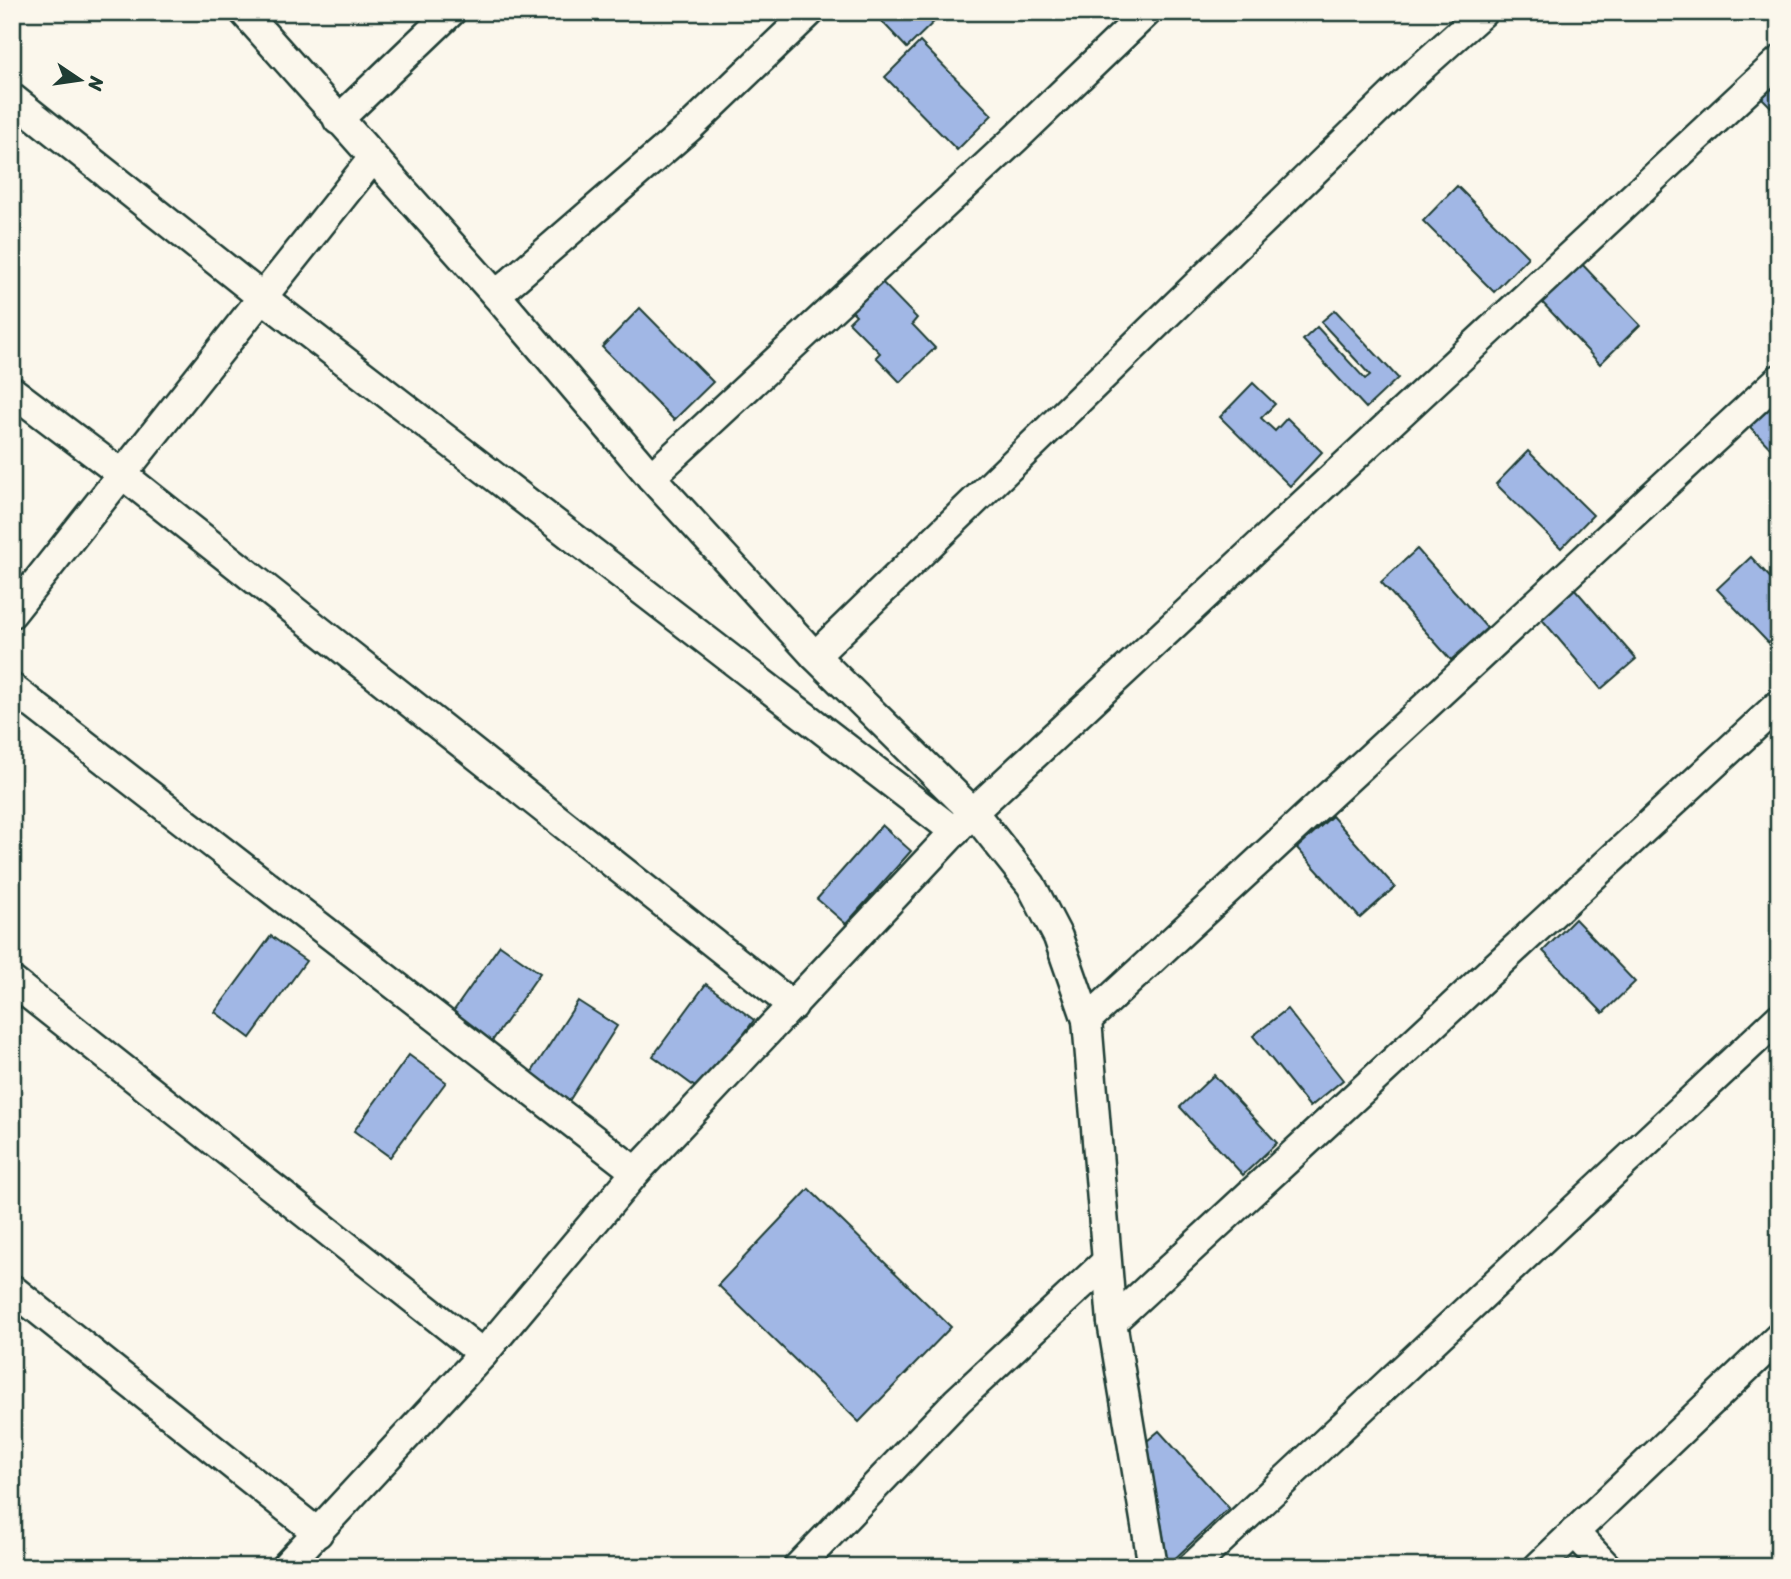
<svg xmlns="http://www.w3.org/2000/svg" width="1791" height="1579" font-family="Sriracha,sans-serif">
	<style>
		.building { fill: #a1b7e5; stroke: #1f3d34; stroke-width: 2 }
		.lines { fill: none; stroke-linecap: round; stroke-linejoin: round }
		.street-casing { stroke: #1f3d34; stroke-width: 33 }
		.street { stroke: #fbf7ec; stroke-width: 28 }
	</style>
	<rect width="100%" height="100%" fill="#fbf7ec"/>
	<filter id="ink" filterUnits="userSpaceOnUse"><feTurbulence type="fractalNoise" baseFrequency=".0143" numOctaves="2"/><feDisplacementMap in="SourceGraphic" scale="14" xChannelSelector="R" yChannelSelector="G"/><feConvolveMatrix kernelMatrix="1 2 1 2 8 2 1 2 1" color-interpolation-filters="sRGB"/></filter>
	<g filter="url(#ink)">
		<g class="building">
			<path d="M873,12H944L907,48Z"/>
			<path d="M920,42L992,115L957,150L885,77Z"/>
			<path d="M1779,71V115L1757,93Z"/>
			<path d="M1457,186L1528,257L1494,292L1423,221Z"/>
			<path d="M1579,261L1640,325L1600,364L1539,299Z"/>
			<path d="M877,277L917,318L912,324L935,348L900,382L876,357L880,353L849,322L856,315L847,306Z"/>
			<path d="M640,308L713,382L674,420L602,347Z"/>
			<path d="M1335,310L1398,378L1366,408L1303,340L1317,327L1365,379L1370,375L1321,322Z"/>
			<path d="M1253,383L1275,404L1261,418L1275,431L1287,418L1322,452L1290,486L1220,417Z"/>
			<path d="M1779,394V457L1748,425Z"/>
			<path d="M1528,451L1593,515L1561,548L1496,484Z"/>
			<path d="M1417,549L1487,628L1451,660L1381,582Z"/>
			<path d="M1751,557L1779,587V654L1717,589Z"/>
			<path d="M1574,588L1636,659L1601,689L1540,617Z"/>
			<path d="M1332,816L1395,887L1360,918L1297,848Z"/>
			<path d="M882,825L911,851L846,924L817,899Z"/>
			<path d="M1575,919L1635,982L1603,1013L1543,951Z"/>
			<path d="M271,936L306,961L250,1038L215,1012Z"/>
			<path d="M500,945L540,973L490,1044L450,1016Z"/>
			<path d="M706,984L754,1020L702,1092L653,1056Z"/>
			<path d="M578,1001L617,1026L567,1104L528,1078Z"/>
			<path d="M1287,1009L1343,1080L1310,1107L1253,1036Z"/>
			<path d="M409,1055L446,1082L390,1157L354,1131Z"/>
			<path d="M1214,1075L1277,1143L1243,1175L1180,1107Z"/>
			<path d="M809,1189L951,1327L859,1422L718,1285Z"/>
			<path d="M1159,1431L1229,1508L1168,1565L1147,1441Z"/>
		</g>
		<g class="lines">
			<defs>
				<g id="street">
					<path d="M244,12L496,295L651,477L815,656L973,812L1031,885L1058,937L1087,1020L1112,1322L1153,1567"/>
					<path d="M12,98L263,298L955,832"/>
					<path d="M338,120L451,12"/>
					<path d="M496,295L689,128L810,12"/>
					<path d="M12,391L123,475L793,1006"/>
					<path d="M651,477L1016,138L1147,12"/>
					<path d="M12,613L373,158"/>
					<path d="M815,656L1416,72L1483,12"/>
					<path d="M12,688L636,1172"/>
					<path d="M12,981L483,1354"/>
					<path d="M1087,1020L1779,379"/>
					<path d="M12,1289L318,1533"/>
					<path d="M1112,1322L1779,704"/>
					<path d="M1574,1532L1607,1567"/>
					<path d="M285,1567L483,1354L636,1172L973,812L1779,61"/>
					<path d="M798,1567L957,1401L1106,1262"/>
					<path d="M1192,1567L1779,1018"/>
					<path d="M1538,1567L1779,1337"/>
				</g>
			</defs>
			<use href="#street" class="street-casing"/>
			<use href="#street" class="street"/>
		</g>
	</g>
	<rect width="1791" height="1579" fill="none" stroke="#fbf7ec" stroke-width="42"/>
	<rect x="21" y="21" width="1749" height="1537" fill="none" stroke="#1f3d34" stroke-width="2.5" filter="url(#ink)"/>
	<g transform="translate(80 80) rotate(103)" stroke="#fbf7ec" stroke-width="5" paint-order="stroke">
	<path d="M0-5L12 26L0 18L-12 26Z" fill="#1f3d34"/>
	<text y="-10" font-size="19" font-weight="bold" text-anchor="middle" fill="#1f3d34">N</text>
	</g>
</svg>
